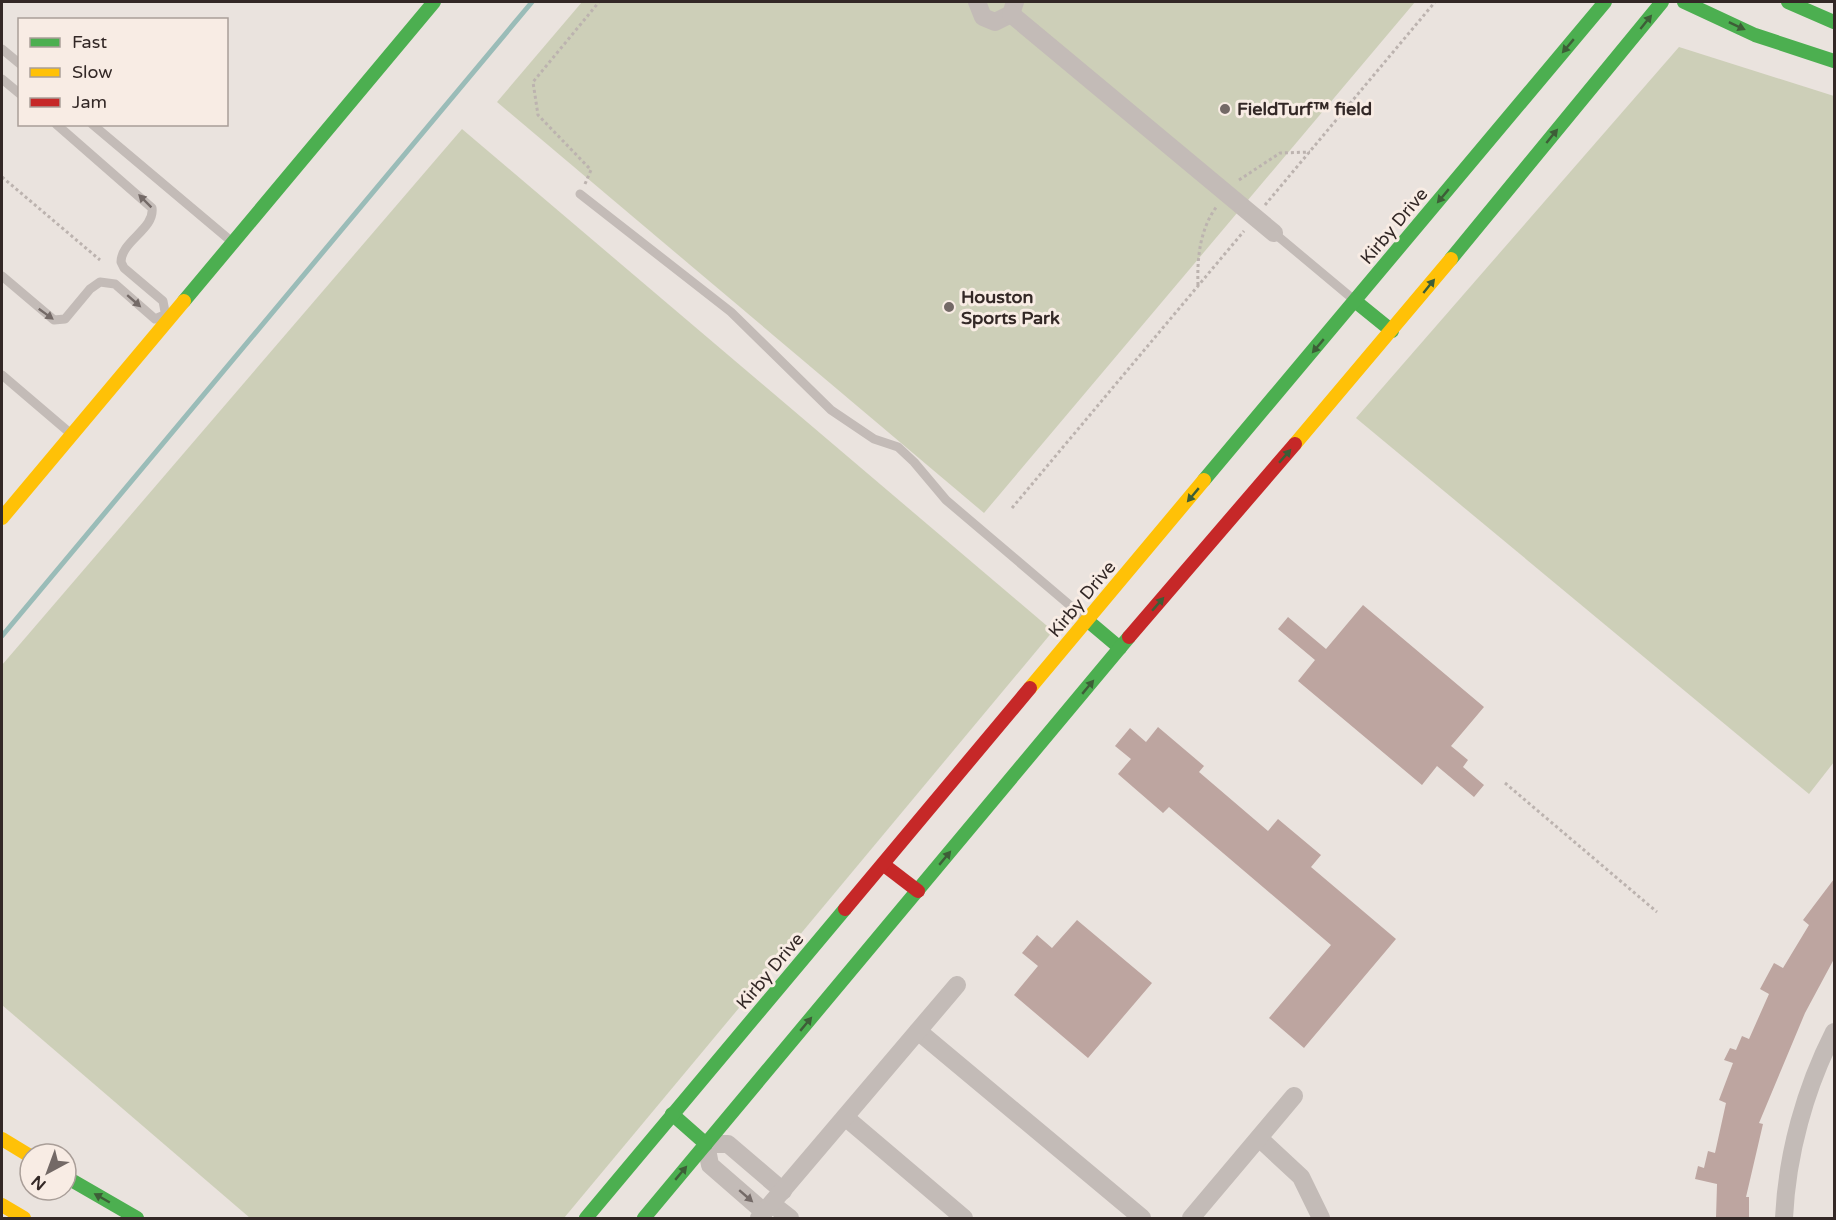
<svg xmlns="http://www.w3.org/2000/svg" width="1836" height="1220" font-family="'Varela Round',sans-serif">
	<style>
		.green { fill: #cdcfb8 }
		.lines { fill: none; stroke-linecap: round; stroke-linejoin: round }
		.stream { stroke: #9abcb8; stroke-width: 5 }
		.building { fill: #bda5a0 }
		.path { stroke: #bcb3af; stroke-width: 3; stroke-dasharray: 3 3; stroke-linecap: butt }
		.lane { stroke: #c3bbb7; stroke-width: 9 }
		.street { stroke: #c3bbb7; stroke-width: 18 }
		.fast { stroke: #4caf50; stroke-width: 14 }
		.slow { stroke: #ffc107; stroke-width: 14 }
		.jam { stroke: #c62828; stroke-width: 14 }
		.oneway { fill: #3d5e37 }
		.oneway2 { fill: #746a67 }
		.poi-dot { fill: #736966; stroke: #f8ece4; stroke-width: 2 }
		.labels { text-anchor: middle; stroke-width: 6; stroke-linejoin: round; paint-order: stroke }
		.poi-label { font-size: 18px; font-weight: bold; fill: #332826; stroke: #f8ece4; text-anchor: start }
		.street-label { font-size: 18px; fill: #332826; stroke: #f8ece4 }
	</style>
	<rect width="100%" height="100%" fill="#eae3de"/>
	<g class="green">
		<path d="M582,2H1415L984,513L497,102Z"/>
		<path d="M1679,47L1834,96V762L1809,794L1356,418Z"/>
		<path d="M462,129L1053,631L564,1218H250L2,1005V665Z"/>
	</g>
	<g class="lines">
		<path class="stream" d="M2,636L532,2"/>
	</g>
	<g class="building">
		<path d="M1363,605L1484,707L1451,746L1468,760L1463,767L1484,785L1474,797L1437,766L1422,785L1298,681L1315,660L1278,629L1288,617L1326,649Z"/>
		<path d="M1158,727L1204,766L1199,772L1268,831L1278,819L1321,855L1311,867L1396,939L1304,1048L1269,1018L1331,945L1169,807L1163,813L1118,774L1131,759L1115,746L1130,728L1146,742Z"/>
		<path d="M1834,879V959L1805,1013L1759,1123L1763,1124L1746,1197H1749V1218H1716L1717,1184L1695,1179L1698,1166L1704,1168L1708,1151L1715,1153L1726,1103L1719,1100L1733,1063L1724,1060L1730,1048L1736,1050L1742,1036L1749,1039L1769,994L1760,989L1774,963L1783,968L1809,925L1803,920Z"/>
		<path d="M1077,920L1152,983L1088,1058L1014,995L1038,966L1022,953L1037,935L1052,948Z"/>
	</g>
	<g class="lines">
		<g class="path">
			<path d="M2,177L100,260"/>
			<path d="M1239,180L1280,153L1310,152"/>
			<path d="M585,184L591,170L538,115L533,82L599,2"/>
			<path d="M1265,205L1435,2"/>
			<path d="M1198,285C1197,257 1200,229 1217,206"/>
			<path d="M1012,508L1244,231"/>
			<path d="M1505,783L1657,912"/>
		</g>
		<g class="lane">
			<path d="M2,49L20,64"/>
			<path d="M2,79L20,94"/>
			<path d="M56,124L152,208C155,229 121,241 121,262L124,268L163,301L166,317"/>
			<path d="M92,124L231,241"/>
			<path d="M580,194L731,312L831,410L874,439L898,447L914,462L946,500L1086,619"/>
			<path d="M1274,233L1353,299"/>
			<path d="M2,276L54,320L65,319L90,289L100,282L115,284L155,319L162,316"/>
			<path d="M2,375L70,433"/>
		</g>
		<g class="street">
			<path d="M977,2L983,17L995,22L1011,14L1015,2"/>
			<path d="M1011,14L1274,233"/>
			<path d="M918,1031L1142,1218"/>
			<path d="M845,1117L964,1218"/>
			<path d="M1259,1138L1301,1177L1321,1218"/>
			<path d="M772,1204L790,1218"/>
			<path d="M764,1212L710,1165L706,1144H728L783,1191"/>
			<path d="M759,1218L957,985"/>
			<path d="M1191,1218L1294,1096"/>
			<path d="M1784,1218C1787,1154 1805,1089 1834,1032"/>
		</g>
		<g class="fast">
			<path d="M1684,2L1755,35L1834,61"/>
			<path d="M1788,2L1834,22"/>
			<path d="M1451,259L1662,2"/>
			<path d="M184,301L434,2"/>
			<path d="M1355,301L1392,331"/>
			<path d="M1204,480L1605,2"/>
			<path d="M1088,621L1120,648"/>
			<path d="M672,1114L706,1144"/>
			<path d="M66,1177L137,1218"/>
			<path d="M586,1218L845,909"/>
			<path d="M644,1218L1129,637"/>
		</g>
		<g class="slow">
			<path d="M1295,444L1451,259"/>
			<path d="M2,518L184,301"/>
			<path d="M1030,688L1204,480"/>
			<path d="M2,1139L30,1156"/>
			<path d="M2,1205L24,1218"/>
		</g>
		<g class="jam">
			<path d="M1129,637L1295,444"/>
			<path d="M884,865L918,891"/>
			<path d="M845,909L1030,688"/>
		</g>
	</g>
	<defs><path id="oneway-solid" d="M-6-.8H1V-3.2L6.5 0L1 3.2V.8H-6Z" transform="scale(1.5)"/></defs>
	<g class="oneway">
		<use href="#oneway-solid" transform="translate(1646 22) rotate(-51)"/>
		<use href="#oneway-solid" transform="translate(1737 26) rotate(25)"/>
		<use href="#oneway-solid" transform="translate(1568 46) rotate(130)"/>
		<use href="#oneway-solid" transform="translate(1552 136) rotate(-51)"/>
		<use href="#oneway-solid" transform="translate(1443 196) rotate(130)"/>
		<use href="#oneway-solid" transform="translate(1429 286) rotate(-51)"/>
		<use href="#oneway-solid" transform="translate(1318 346) rotate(130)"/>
		<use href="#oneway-solid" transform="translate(1285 456) rotate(-49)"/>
		<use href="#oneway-solid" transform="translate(1193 495) rotate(130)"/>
		<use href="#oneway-solid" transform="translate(1158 604) rotate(-49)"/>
		<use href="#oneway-solid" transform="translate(1088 687) rotate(-50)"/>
		<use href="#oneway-solid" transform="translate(945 858) rotate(-50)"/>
		<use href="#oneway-solid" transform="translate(806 1024) rotate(-50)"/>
		<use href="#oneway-solid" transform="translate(681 1173) rotate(-50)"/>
		<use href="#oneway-solid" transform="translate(102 1198) rotate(-150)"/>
	</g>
	<g class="oneway2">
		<use href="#oneway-solid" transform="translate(145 201) rotate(-135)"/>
		<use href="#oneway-solid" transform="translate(134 301) rotate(41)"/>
		<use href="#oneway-solid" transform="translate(46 314) rotate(36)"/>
		<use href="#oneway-solid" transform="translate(746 1196) rotate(41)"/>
	</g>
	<g class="poi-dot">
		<circle cx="1225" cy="109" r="6"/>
		<circle cx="949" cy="307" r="6"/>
	</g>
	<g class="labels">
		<g class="poi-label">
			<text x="1237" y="115">FieldTurf™ field</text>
			<text x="961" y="303">Houston<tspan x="961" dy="21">Sports Park</tspan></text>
		</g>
		<g class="street-label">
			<text transform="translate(1394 226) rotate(-50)" y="6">Kirby Drive</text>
			<text transform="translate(1082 599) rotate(-50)" y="6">Kirby Drive</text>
			<text transform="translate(770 971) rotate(-50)" y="6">Kirby Drive</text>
		</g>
	</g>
	<rect width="1836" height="1220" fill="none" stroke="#332826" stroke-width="6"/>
	<rect x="18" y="18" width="210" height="108" fill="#f8ece4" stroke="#a99e98" stroke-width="1.5"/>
	<rect x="30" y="38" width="30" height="9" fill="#4caf50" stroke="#a99e98" stroke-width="1.5"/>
	<text x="72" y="48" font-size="18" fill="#332826">Fast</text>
	<rect x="30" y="68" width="30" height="9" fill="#ffc107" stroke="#a99e98" stroke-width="1.5"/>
	<text x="72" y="78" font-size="18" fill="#332826">Slow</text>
	<rect x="30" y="98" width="30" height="9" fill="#c62828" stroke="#a99e98" stroke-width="1.5"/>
	<text x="72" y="108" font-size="18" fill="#332826">Jam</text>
	<g transform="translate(48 1172) rotate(221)"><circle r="28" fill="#f8ece4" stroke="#a99e98" stroke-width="1.5"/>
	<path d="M0-4.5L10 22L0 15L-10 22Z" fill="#736966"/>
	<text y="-9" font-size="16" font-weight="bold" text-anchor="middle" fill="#332826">N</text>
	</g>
</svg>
